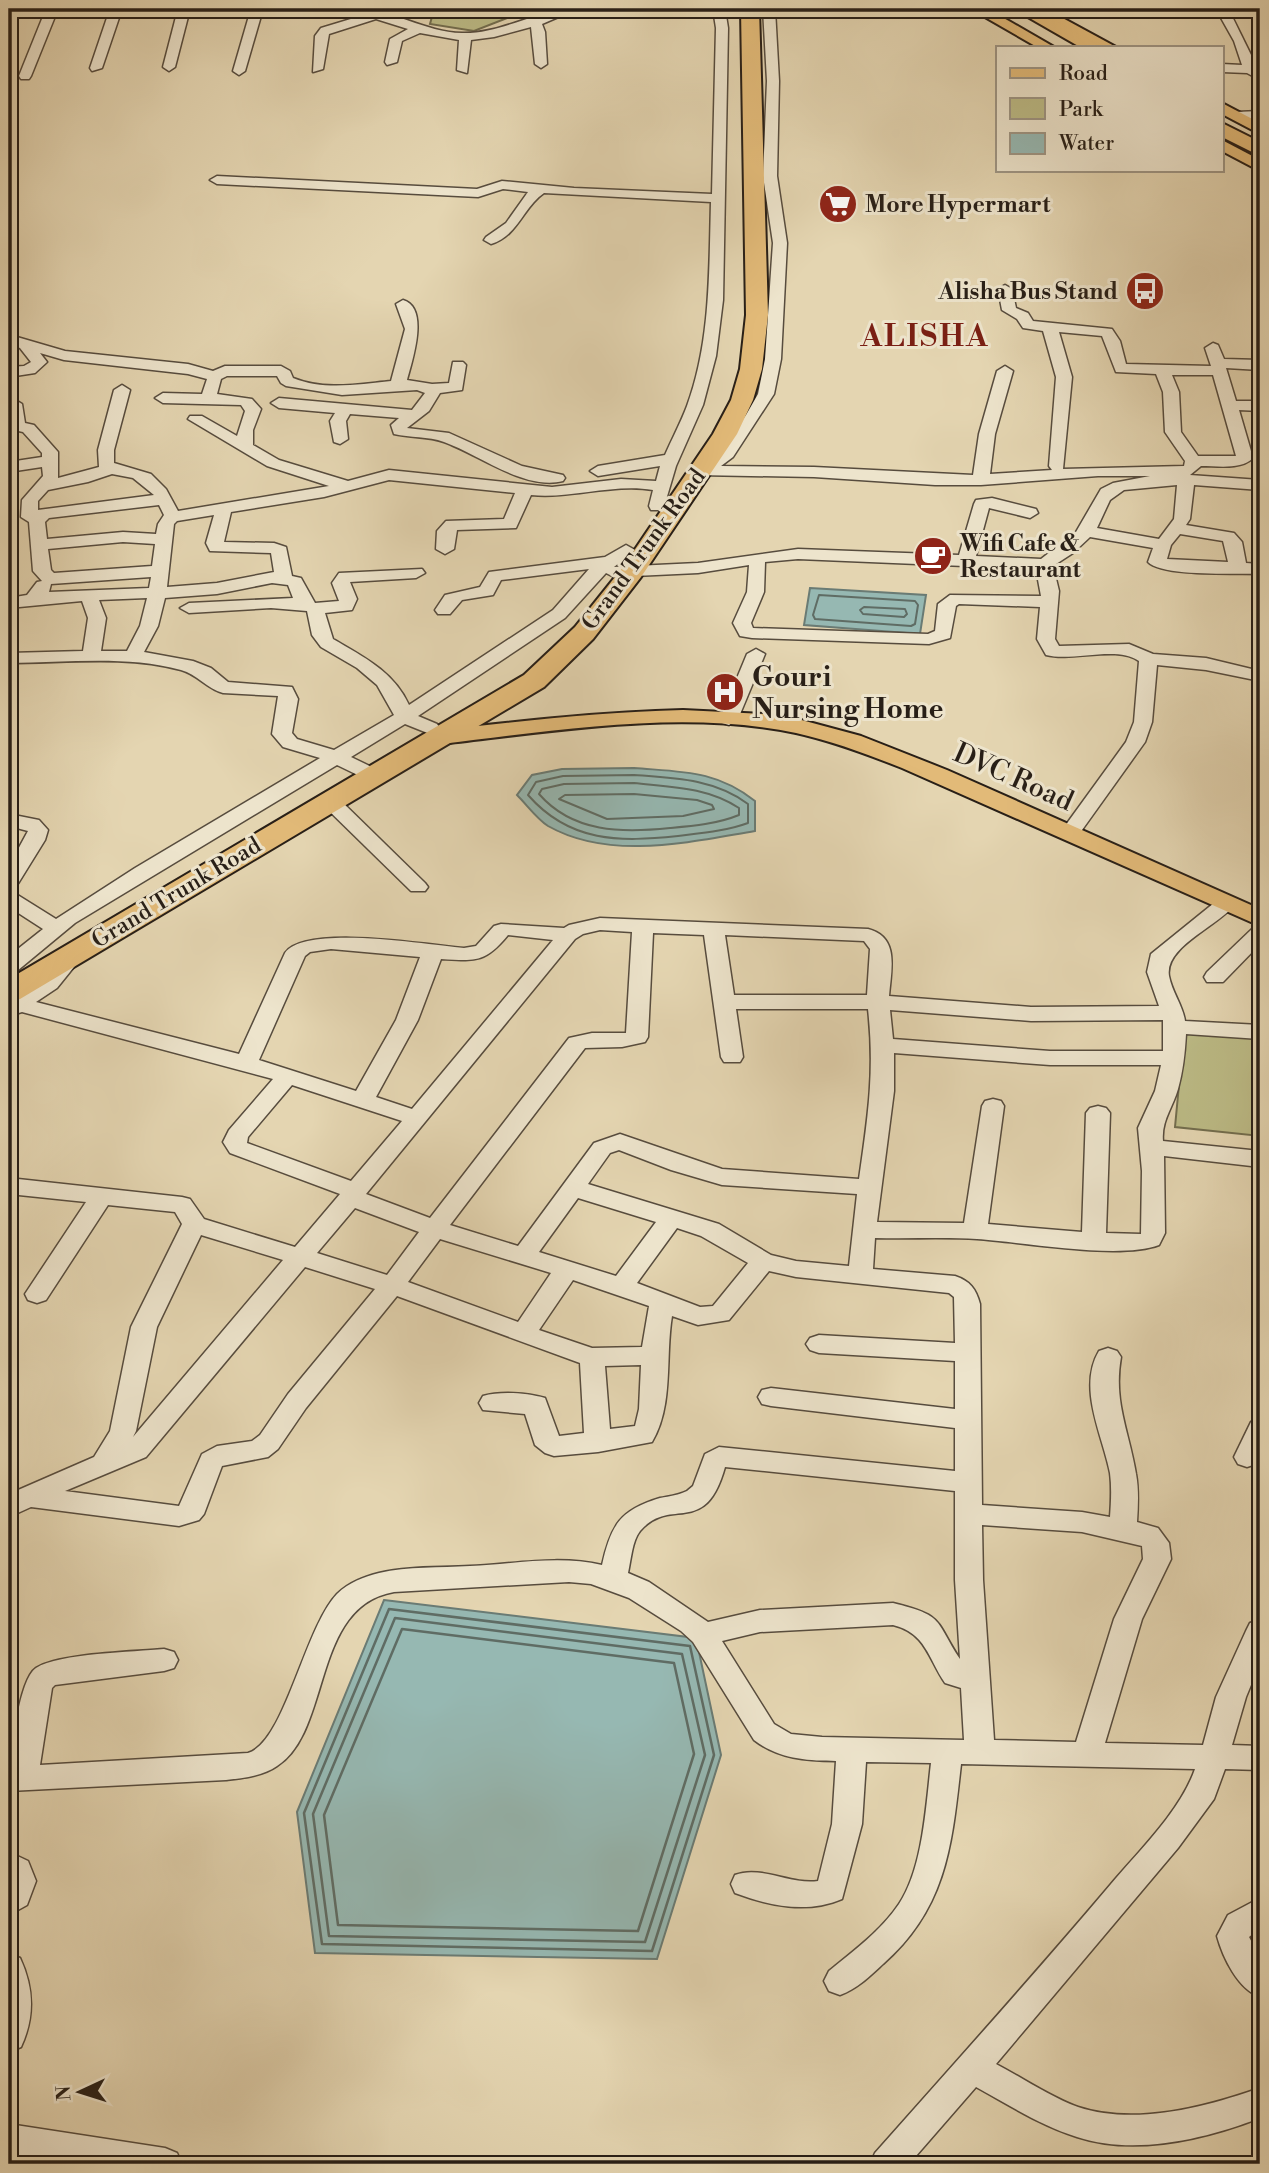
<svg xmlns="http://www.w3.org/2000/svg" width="1269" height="2173" font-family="'Libre Bodoni',serif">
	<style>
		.green { fill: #bcbb86; stroke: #726d4e; stroke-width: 2 }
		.water { fill: #96b8b2; stroke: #6a7b74; stroke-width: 2 }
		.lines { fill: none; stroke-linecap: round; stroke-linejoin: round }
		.shore-far1 { stroke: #5f6c64; stroke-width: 2 }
		.shore { stroke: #5f6c64; stroke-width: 2.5 }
		.minor-casing { stroke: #574c3e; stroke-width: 3 }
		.major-casing { stroke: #281f17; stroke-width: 4 }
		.highway-casing { stroke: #281f17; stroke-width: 4 }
		.minor { fill: #ede4cc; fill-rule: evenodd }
		.major { fill: #e2ba78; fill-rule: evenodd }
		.highway { fill: #e2ba78; fill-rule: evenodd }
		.labels { text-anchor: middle; stroke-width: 6; stroke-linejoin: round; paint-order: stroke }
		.far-poi-label { font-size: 23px; font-weight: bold; fill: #281f17; stroke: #ede4cc; text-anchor: start }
		.far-street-label { font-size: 23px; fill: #281f17; stroke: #ede4cc }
		.poi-label { font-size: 28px; font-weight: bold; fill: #281f17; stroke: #ede4cc; text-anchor: start }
		.street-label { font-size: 28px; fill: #281f17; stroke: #ede4cc }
		.far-district-label { font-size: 30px; font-weight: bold; letter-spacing: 2px; fill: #7a1f14; stroke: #ede4cc }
	</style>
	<rect width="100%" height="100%" fill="#e4d5b1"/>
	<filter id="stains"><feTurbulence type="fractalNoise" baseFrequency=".00286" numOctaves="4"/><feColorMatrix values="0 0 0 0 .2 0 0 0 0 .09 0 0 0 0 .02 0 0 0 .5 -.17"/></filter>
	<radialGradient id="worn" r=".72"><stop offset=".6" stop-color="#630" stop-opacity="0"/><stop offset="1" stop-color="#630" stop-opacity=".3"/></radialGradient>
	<g class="green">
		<path d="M434,9H530L474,31L430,24Z"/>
		<path d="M1184,1032L1260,1037V1136L1175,1127Z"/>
	</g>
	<g class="water">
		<path d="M810,588L926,595L920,634L804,625Z"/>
		<path d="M634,768C682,772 716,770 755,801V831C689,842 610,861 548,826C537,819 527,805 517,795L532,775L562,769Z"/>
		<path d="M384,1600L696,1638L721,1755L657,1959L315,1953L297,1812Z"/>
	</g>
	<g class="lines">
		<g class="shore-far1">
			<path d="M819,595L915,601L918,605L915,624L911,626L815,619L813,615Z"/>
			<path d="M864,607L905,609L907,614L904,617L863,614L860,610Z"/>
			<path d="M634,775C675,778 714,779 748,804V823C726,831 702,833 678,836C620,842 570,843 528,795L536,782L563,776Z"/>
			<path d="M634,783C671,787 707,787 739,808V815C717,824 693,826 670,828C622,833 573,833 539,794L542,789L564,784Z"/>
			<path d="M634,794L697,800L712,805L714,809L683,816L607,819L559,799L565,795Z"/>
		</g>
		<g class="shore">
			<path d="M389,1609L690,1646L714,1755L652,1951L322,1944L304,1813Z"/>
			<path d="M395,1618L682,1654L705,1755L645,1942L329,1936L313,1814Z"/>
			<path d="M402,1629L674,1663L694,1754L638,1931L338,1925L324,1815Z"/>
		</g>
		<defs>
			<g id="minor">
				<path d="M46,9H58L31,76L29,79H21L19,76Z"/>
				<path d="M110,9H122L102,68L92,71L90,68Z"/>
				<path d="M178,9H190L175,67L169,71L163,67Z"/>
				<path d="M251,9H263L245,71L239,75L233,71Z"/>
				<path d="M353,9C390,7 423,32 462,33C504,34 540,7 577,9L542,24L545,32L547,64L541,68L535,64L531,27L494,37L471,40L467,73L457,70L459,40L420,33L402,41L397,62L387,65L385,62L390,39L408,29L376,19L329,34L323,69L313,72L315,36L321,28L364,15Z"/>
				<path d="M713,9H725L728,28L723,300L716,356L703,405L676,466L663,510H651L649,506L653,490C614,483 572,499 531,495L516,528L457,530L454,549L445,554L436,549L437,531L446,521L504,519L515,493L389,480L324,497L231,512L224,542L274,543L286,547L292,576L301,578L315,603L339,601L332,583L339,573L422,569L425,573L416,578L350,582L357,599L352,610L325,613L333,639C364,657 394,672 409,705L553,610L589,569L501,580L493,595L462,600L450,614H438L435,610L445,595L480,587L489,572L605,557L626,545L635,550L614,567L698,563L798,549L959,555L974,504L976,500L992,498L1036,509L1038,513L1030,518L989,508L976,556L1041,559L1076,532L1101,489L1113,483L1150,476H1098L981,485H935L814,477L697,475L695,472L697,469L721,451L746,415L758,394L765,359L773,243L763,176L767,81L763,9H775L779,81L777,176L787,243L781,359L774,394L733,457L721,466L814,467L973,475L979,434L997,371L1005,366L1013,371L995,434L990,474L1052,470L1049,466L1056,377L1043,331L1023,328L1017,319L1002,310L998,289L1005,285L1012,289L1016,308L1028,313L1033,321L1112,329L1120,341L1126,364L1211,366L1205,348L1213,343L1218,345L1224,359L1260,360V370L1226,368L1236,401H1260V411L1239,410L1253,458C1241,470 1218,466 1201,466L1190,475L1260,480V490L1194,485L1190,519L1186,525L1234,533L1242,542L1246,563L1260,564V574C1238,573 1162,577 1148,562L1153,548L1090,537L1073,553L1053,566L1059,591L1055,639L1059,646L1129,644L1153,654L1206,658L1260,671V681L1206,670L1157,665L1152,722L1145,742L1077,837H1063L1060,833L1126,742L1134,722L1139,661C1117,645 1073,662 1046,655L1037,639L1040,607L959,604L956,606L950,638L929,644L752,638L740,636L733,623L747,592L749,565L698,573L614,577L606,573L565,618L418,716L437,724L440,728L437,732L430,734L405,724L351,757L382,772L385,776L382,780H368L337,765L75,923L17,971L9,972V956L43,929L9,907V892L16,894L56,919L135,868L320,758L283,747L272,734L278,696L223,693C207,689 197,674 181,670C125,655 66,663 9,663V653L83,651L88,618L82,601L9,608V598L27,595L37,582L42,581L33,571L29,522L21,517L22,500L43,476L42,467L9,472V462L42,457V453L23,432L9,429V396L22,404L25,423L34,425L58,452V478L99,467L98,450L114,390L122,385L130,390L114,450V463L151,474L166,489L178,511L329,486L267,466L188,419L190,416H202L237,436L245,411L241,405L163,403L155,398L163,393L202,394L207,379L188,374L64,360L40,353L47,362L35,373L9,377V367L24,366L31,362L20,348L9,344V322L16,326L17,337L65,351L188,364L213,371L225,366H281L290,371L293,378C325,391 359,384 391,381L405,329L396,304L403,300C430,308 412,361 407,380L432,384L449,383L453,362H463L466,365L462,390L440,393L429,411L407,428L449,433L522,466L563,475L565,478L563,481C525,491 478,454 444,442C428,436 410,438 394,434L391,425L399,418L350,414L346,421L348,439L340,444L334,442L330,421L335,413L279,408L271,403L279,398L412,410L425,393L417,390L342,395L286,386L281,383L277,376H227L221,379L217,394L252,399L261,409L253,430V445L279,460L348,481L389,470L552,487L621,479L656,481L660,466L598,476L590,471L598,466L665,455C672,439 681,422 687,406C711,341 709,270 711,202L544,193C523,207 518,236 491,244L484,240L486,237L506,223L528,192L503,189L478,197L217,184L210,180L217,176L477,189L502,181L574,188L712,194L716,28ZM1059,332L1102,336L1116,372L1156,374L1163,392L1165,432L1185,461L1184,466L1063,469L1072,377ZM1172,375H1213L1236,456H1198L1181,432L1179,392ZM112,474L133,478L154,495L38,510V501L48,490L88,482ZM1177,485L1174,519L1159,539L1097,528L1110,500L1124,490ZM159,505L164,515L158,524L156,534L123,532L47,539L45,522L49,518ZM214,515L206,543L210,551L271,553L274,572L217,583L167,587L174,524L177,521ZM1180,534L1223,541L1228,562L1167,559L1171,545ZM123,542L155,544L152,566L54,573L51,570L48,549ZM798,559L1036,569L1041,596L950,595L938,604L935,631L928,634L753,628L751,623L764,592L765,562ZM151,577L149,588L49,592L51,584ZM272,583L288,585L293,598L189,603L180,608L189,613L271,608L307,611L312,635L321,647L357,668L377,685L394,715L334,750L297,739L292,733L298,699L292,687L228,682L211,668L193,661L144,652L158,626L165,598L217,594ZM147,598L140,626L127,651H101L106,618L99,600Z"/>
				<path d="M1216,9H1228C1234,19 1256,67 1260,71V80L1247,73L1222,72V64L1242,65L1234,41Z"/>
				<path d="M1260,111V119L1236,120L1230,116L1236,112Z"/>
				<path d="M756,649L765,654L738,719L729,725L722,723L720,719L747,654Z"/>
				<path d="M330,795L337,797L425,883L428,887L425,891H411L323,805L320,801L323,797Z"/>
				<path d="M9,814L39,820L48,830L45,840L19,882L16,886L9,888V866L28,831L9,826Z"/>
				<path d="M1226,897L1233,899L1236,903C1221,925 1164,946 1169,976C1172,992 1183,1006 1185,1021L1260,1025V1039L1186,1034C1185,1053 1183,1071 1178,1089C1173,1107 1161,1121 1163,1141L1260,1151V1167L1164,1156L1165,1233L1159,1245C1119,1260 1023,1242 977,1239C944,1237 909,1239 875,1238L873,1269L955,1276C970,1281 976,1289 980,1304L982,1505L1082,1512L1110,1517C1111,1503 1112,1488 1110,1473C1103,1436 1077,1388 1099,1351L1108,1348L1117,1351L1121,1357C1113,1402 1129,1431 1136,1474C1139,1490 1138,1506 1137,1522L1158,1528L1169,1543L1171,1559L1142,1619L1105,1743L1203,1745L1216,1697L1246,1631L1250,1623L1260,1620V1663L1246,1697L1232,1745L1260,1746V1770L1225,1769L1214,1799L1178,1848L996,2064C1023,2078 1050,2097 1078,2107C1135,2126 1206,2107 1260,2088V2118C1205,2139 1135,2156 1077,2137C1041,2126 1009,2105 976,2087L909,2164H870L875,2153C954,2064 1034,1975 1111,1884C1139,1851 1181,1810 1195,1769L961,1764C952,1844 947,1908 883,1964C870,1976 857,1989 840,1995L829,1991L824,1981L829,1971C853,1951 881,1931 899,1904C923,1868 926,1806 931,1763L866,1762L862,1824L842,1899C807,1914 770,1906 735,1893L731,1884L735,1875C761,1865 790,1885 818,1881L832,1824L836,1761C807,1761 778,1759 754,1740L693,1642L681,1631L629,1598L591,1584L569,1582L394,1592C311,1606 332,1731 277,1766C263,1776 243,1778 226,1780L9,1791C9,1769 17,1681 36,1668C59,1653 134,1652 164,1649L174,1652L178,1660L174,1668L164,1671L55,1685L52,1688L40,1765L248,1753C285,1742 304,1629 337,1594C349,1582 364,1577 379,1573C408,1566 440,1568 470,1566C513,1564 560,1555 602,1565C611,1525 620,1510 660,1498C670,1496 679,1495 687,1491L693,1486L705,1454L719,1447L955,1471V1428L771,1406L762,1404L758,1397L762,1390L771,1388L955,1409V1361L819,1353L810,1350L806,1344L810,1338L819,1335L955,1343L954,1297L949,1293L796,1277L769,1271L729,1320L698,1325L672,1316C665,1357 674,1405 652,1442L598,1452L554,1456L545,1453L535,1445L525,1414L483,1410L479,1403L483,1396C501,1391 527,1393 545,1398L559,1436L584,1433L580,1363L397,1296L306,1408L278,1449L268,1457L222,1466L204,1514L199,1520L179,1526L31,1507L9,1517V1494L94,1457L110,1431L131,1327L182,1224L175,1212L108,1205L46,1300L37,1303L28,1300L25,1294L86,1202L9,1194V1178L182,1197L190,1199L204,1219L295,1247L340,1194L230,1153L223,1142L229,1130L273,1079L22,1012L9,1016V1001L41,978L63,952H79L82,957L57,988L36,1002L239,1054L285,953C305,924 429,945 464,948L476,946L494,926L501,924L564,928L569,925L600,918L868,929C900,937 891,970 889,996L1031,1007L1159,1006L1147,972L1151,954L1219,899ZM600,930L632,932L626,1033H592L569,1038L430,1218L366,1194L575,939L583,934ZM653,933L704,935L721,1057L724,1062H740L743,1057L736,1009H868C875,1071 868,1117 859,1179L722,1169L620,1134L594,1143L518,1246L450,1225L585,1048L622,1047L645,1042L648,1037ZM508,935L553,940L412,1109L376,1097L418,1020L441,959C476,961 485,963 508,935ZM725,935L864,941L870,949L867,995H734ZM331,949L420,957L396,1020L356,1091L259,1060L305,956L310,952ZM890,1010L1031,1021L1163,1020V1051H1050L893,1039ZM894,1053L1050,1065H1161L1155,1091L1138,1128L1142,1171L1141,1234L1106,1233L1110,1113L1106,1108L1098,1106L1090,1108L1086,1113L1082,1232L988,1224L1004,1106L1001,1101L993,1099L985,1101L982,1106L964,1223L877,1222L894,1091ZM292,1085L402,1121L351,1181L247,1143L248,1137ZM619,1150L671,1170L722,1185L857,1194L849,1266L796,1261L771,1255L719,1224L588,1184L610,1153ZM578,1198L656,1222L616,1276L539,1252ZM355,1208L419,1232L387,1275L317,1253ZM677,1228L701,1236L748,1263L713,1306L700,1307L637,1283ZM201,1235L283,1260L133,1437L136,1431L157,1327ZM440,1239L551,1273L518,1322L408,1282ZM305,1267L375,1289L288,1394L260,1435L252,1441L217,1446L202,1454L179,1506L65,1491L146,1457ZM573,1280L649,1306L642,1347L592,1348L539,1330ZM641,1365L639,1409L635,1426L610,1429L605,1366ZM725,1467L955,1491V1580L960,1659C934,1619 945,1616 893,1603L760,1610L708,1622L649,1582L628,1573C631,1560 632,1541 640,1531C671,1495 705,1539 725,1467ZM982,1525L1082,1532L1142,1546L1143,1559L1114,1619L1076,1742L994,1740L983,1580ZM893,1625C926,1633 928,1658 945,1683L961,1688L964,1740L822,1737L791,1734L774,1724L722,1641L760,1632Z"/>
				<path d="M1260,926V944L1223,982H1207L1204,977L1207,972L1253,928Z"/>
				<path d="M1260,1419V1457L1256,1464L1247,1467L1238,1464L1234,1457L1251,1422Z"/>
				<path d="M9,1852L28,1861L36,1881L27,1905L9,1915Z"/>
				<path d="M1260,1898V1928L1249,1937L1260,1957V1997C1238,1989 1223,1958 1217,1936L1228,1915Z"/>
				<path d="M9,1954L20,1958C34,1988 35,2017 21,2047L9,2052Z"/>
				<path d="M9,2124L165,2148L177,2153L182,2164H64L9,2156Z"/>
			</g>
			<g id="major">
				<path d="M971,9H988L1054,47H1037Z"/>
				<path d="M1029,9H1046L1116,47H1098Z"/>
				<path d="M1222,103L1260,123V134L1222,114Z"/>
				<path d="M1222,140L1260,160V171L1222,151Z"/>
				<path d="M683,710L764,714L794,718L861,736L947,770L1260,909V926L902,768C867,754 832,741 796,733C683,709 554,731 441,744L433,742L429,737L433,732L441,730C522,721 602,712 683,710Z"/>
			</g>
			<g id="highway">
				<path d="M741,9H759L768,315L762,369L753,400L737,434L641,577L593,639L544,687L20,999L9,1002V979L524,675L575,627L623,567L713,434L731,400L740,369L746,315Z"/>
				<path d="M1014,9H1035L1101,47H1080Z"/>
				<path d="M1222,123L1260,142V156L1222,137Z"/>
			</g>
		</defs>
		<use href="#minor" class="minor-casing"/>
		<use href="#major" class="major-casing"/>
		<use href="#highway" class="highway-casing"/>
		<use href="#minor" class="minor"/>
		<use href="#major" class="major"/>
		<use href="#highway" class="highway"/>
	</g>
	<defs>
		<symbol id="supermarket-disc" viewBox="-11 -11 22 22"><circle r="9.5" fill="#8f2418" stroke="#ede4cc"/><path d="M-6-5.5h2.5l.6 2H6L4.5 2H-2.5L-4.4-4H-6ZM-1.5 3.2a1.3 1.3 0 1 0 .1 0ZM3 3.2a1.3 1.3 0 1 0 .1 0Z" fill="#fff"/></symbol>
		<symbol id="bus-disc" viewBox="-11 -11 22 22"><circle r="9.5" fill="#8f2418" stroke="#ede4cc"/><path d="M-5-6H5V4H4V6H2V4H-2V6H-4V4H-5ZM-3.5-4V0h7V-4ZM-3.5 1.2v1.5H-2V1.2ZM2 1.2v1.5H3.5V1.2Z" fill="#fff"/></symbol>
		<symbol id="cafe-disc" viewBox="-11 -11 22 22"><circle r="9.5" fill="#8f2418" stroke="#ede4cc"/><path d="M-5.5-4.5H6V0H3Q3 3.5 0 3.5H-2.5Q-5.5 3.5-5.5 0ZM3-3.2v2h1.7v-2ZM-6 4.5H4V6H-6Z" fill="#fff"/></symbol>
		<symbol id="hospital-disc" viewBox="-11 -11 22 22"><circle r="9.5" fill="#8f2418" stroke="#ede4cc"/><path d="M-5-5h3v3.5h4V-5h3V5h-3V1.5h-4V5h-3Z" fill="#fff"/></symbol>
	</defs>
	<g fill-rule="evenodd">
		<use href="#supermarket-disc" x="816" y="182" width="44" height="44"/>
		<use href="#bus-disc" x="1123" y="269" width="44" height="44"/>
		<use href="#cafe-disc" x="911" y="534" width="44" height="44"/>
		<use href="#hospital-disc" x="703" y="670" width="44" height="44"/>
	</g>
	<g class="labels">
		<g class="far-poi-label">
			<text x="865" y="212">More Hypermart</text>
			<text x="1118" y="299" text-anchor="end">Alisha Bus Stand</text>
			<text x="960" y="551">Wifi Cafe &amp;<tspan x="960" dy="26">Restaurant</tspan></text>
		</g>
		<g class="far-street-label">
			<text transform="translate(643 549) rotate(-54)" y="8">Grand Trunk Road</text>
			<text transform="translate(176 892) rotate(-31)" y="8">Grand Trunk Road</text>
		</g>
		<g class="poi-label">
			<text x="752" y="686">Gouri<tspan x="752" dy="32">Nursing Home</tspan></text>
		</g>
		<g class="street-label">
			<text transform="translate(1014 776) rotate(24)" y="10">DVC Road</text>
		</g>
		<g class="far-district-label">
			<text x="925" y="346">ALISHA</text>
		</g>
	</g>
	<rect width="1269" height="2173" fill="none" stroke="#e4d5b1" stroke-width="35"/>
	<rect x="10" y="10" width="1248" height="2152" fill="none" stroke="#281f17" stroke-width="3.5"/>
	<rect x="18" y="18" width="1234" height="2138" fill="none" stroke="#281f17" stroke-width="2"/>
	<rect x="996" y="46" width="228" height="126" fill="#ede4cc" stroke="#9e9584" stroke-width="2"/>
	<rect x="1010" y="68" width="35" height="10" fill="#e2ba78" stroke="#9e9584" stroke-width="2"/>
	<text x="1059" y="80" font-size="21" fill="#281f17">Road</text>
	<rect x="1010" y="98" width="35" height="21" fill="#bcbb86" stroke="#9e9584" stroke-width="2"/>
	<text x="1059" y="116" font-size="21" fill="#281f17">Park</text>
	<rect x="1010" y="133" width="35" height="21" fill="#96b8b2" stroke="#9e9584" stroke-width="2"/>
	<text x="1059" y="150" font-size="21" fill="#281f17">Water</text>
	<g transform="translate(80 2092) rotate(266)" stroke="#ede4cc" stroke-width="5" paint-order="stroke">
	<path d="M0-5L12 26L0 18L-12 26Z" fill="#281f17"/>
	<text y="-10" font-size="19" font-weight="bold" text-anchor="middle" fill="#281f17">N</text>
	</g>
	<rect width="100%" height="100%" filter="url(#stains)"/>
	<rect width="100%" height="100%" fill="url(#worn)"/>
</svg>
